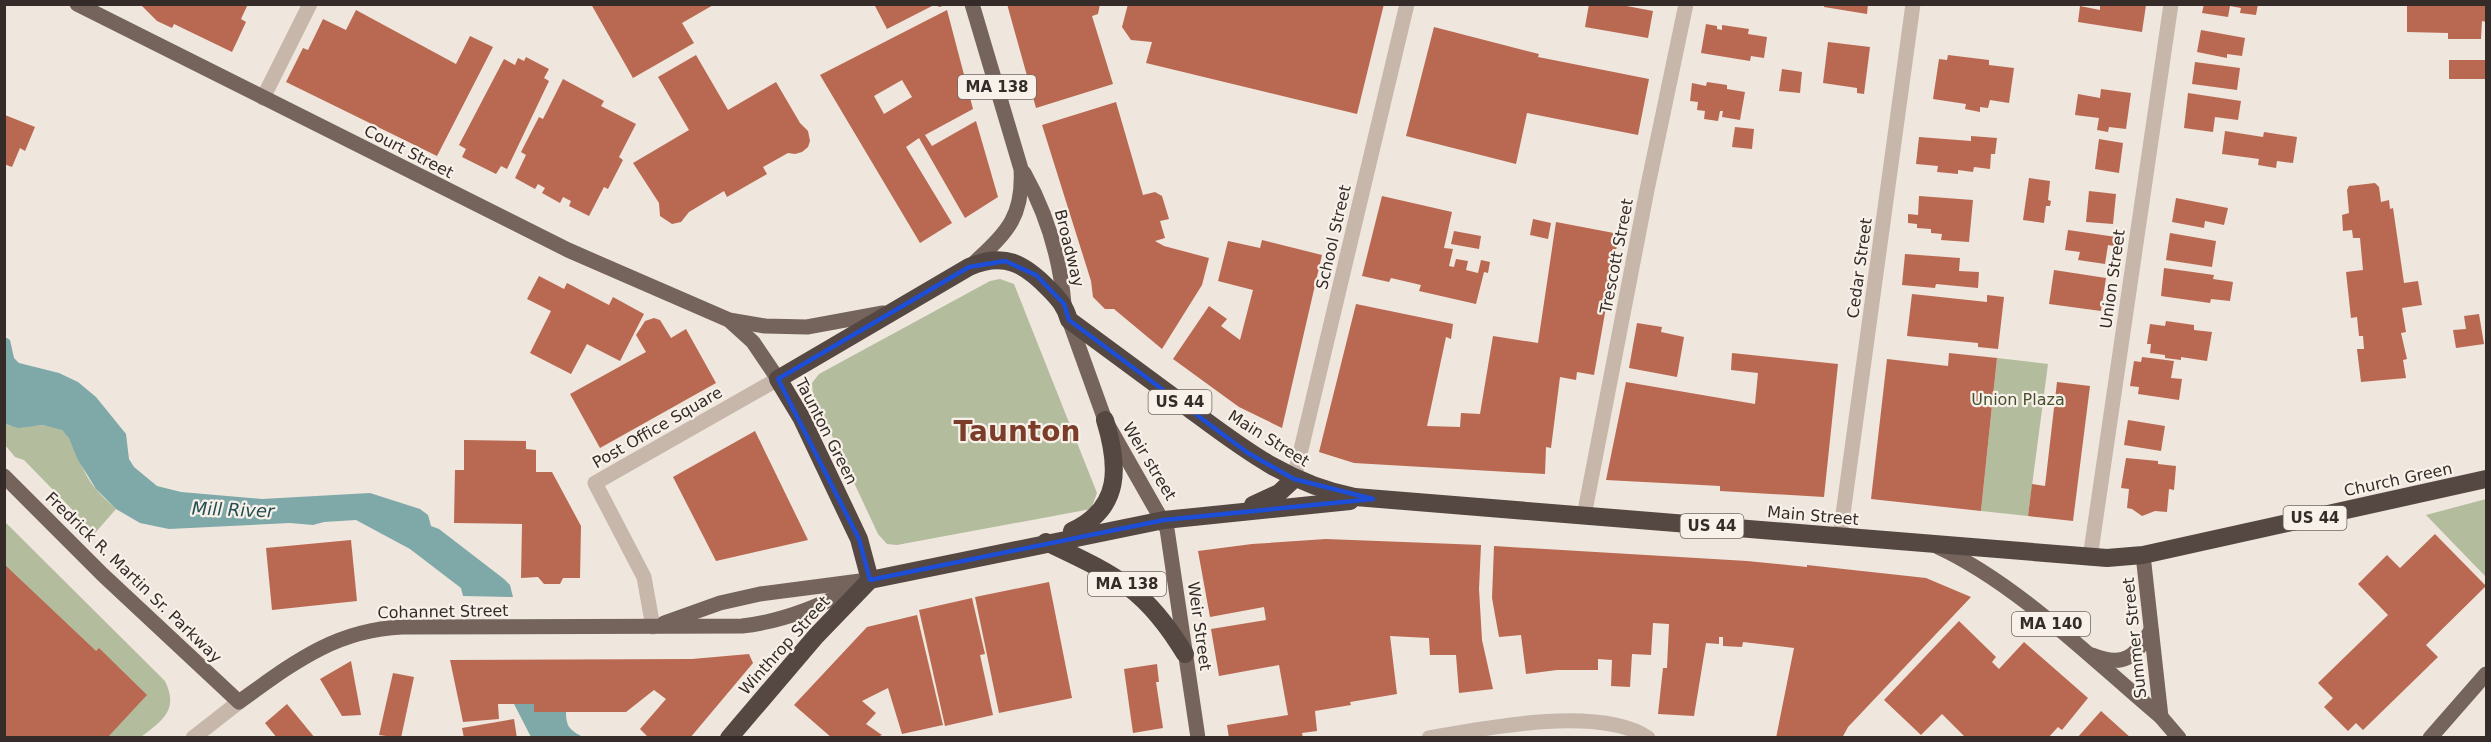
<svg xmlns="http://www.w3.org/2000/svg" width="2491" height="742" font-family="'DejaVu Sans',sans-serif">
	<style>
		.green { fill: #b3bd9e }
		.water { fill: #7fa8a9 }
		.building { fill: #b96951; fill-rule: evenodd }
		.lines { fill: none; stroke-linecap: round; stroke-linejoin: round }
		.minor { stroke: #c6b7aa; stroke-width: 15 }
		.major { stroke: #75645b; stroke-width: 15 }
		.highway { stroke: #554741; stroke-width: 18 }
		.marked { fill: none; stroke: #1d4ed8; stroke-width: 4.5; stroke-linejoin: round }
		.labels { text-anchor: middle; stroke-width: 4.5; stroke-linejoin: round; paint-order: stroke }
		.shield { fill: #f8f1e9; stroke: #706763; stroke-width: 1.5 }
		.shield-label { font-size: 15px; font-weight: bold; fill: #352c29 }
		.street-label { font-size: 16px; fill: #352c29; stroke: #f8f1e9 }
		.park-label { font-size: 16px; fill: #45502f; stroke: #f8f1e9 }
		.water-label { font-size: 18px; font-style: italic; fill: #234f52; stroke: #f8f1e9 }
		.town-label { font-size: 28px; font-weight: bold; fill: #7b3c2a; stroke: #f8f1e9 }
	</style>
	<rect width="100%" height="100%" fill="#efe6dd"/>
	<g class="green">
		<path d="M1000,279L1014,284L1097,493L1091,509L897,545L887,544L878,534L813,395L812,383L819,374L990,281Z"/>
		<path d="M1997,358L2048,364L2028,516L1981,511Z"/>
		<path d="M4,424C23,431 44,420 60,429C75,438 79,463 88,478C95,490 106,500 116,509L95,533L24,460L15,457L5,445Z"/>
		<path d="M2486,499V577L2426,515Z"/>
		<path d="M4,521L165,681C179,710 163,720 141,737H5Z"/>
	</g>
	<g class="water">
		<path d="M5,337L10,340L14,358L19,363L59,373L78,382L96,397L126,434L129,459L134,467L157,486L181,492L262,499L370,493L420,509L428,515L431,526L439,529L504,579L510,585L513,597L463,596L461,588L410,549L356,520L324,522L313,525L290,523L169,529L140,523L116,509L96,489L77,458L69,438L62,430L43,425L18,428L5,424Z"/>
		<path d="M514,704H534V712H566C566,727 570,730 583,737H531Z"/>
	</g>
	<g class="building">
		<path d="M140,4H248L241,19L246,22L232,52L174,24L172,28L157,21Z"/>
		<path d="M591,4H715L682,23L694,43L633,78Z"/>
		<path d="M874,4H946L940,7L934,5L887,29Z"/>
		<path d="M1007,4H1100L1098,14L1092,16L1113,84L1036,108Z"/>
		<path d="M1128,4H1384L1357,114L1146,63L1152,42L1131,40L1122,27Z"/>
		<path d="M1589,4H1616L1653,11L1648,38L1585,27Z"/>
		<path d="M1824,4H1868L1867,14L1824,7Z"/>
		<path d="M2204,4H2258L2256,15L2240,13L2241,8L2230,6L2228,17L2202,13Z"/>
		<path d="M2407,4H2486V22L2482,21L2481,39H2448V33L2407,32Z"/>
		<path d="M2100,5H2146L2142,32L2078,22L2080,6L2100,10Z"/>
		<path d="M356,10L456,64L470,36L493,47L437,156L286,82L303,48L308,50L323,19L346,30Z"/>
		<path d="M947,10L973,109L925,135L932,146L976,121L998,197L965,218L919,138L906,147L952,223L920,243L820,75ZM902,80L912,97L884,114L874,96Z"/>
		<path d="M1706,24L1717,26V29L1722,30V25L1749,29L1748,34L1767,37L1764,58L1751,56L1750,61L1701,53Z"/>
		<path d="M1434,27L1539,54L1538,57L1649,79L1638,135L1527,113L1516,164L1406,136Z"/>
		<path d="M2201,30L2245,38L2242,56L2227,54V58L2197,52Z"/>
		<path d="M1828,42L1870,47L1864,94L1857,93V88L1823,83Z"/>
		<path d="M696,55L728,110L776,82L800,123L808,131L810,141L808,147L802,152L795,154L788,153L763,167L767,174L727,197L724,191L689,212L681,222L672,224L660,216L659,203L633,163L689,130L658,77Z"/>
		<path d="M1948,55L1989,60V65L2014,68L2009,103L1990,100L1988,108L1980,107V112L1965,109L1966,104L1933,99L1939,59L1947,60Z"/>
		<path d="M526,57L549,69L544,78L549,81L507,169L501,166L496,174L462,157L466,149L459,145L504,59L515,65L518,58L524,61Z"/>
		<rect x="2449" y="60" width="37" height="19"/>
		<path d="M2195,62L2240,68L2237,90L2192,84Z"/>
		<path d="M1782,69L1802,72L1800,93L1779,91Z"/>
		<path d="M563,79L604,101L601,106L636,124L619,157L623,160L608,189L604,187L589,216L569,206L571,201L563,197L560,203L542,193L545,188L538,184L535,189L515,178L526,155L521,152L539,117L543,119Z"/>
		<path d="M1707,82L1727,85V89L1745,92L1740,120L1722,117L1723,111H1720L1718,121L1704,119L1705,111L1697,110L1698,102L1690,101L1692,83L1706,86Z"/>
		<path d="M2101,89L2131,93L2126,129L2109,127L2108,132L2097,130L2099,118L2075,115L2078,94L2100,98Z"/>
		<path d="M2188,93L2241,101L2238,120L2215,117L2213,132L2184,128Z"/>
		<path d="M1116,102L1143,195L1155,192L1162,196L1169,219L1160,221L1165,238L1155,241L1164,246L1209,258L1202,285L1162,349L1114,309H1105L1093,297L1091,281L1042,125Z"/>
		<path d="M5,115L35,127L25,151L20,148L12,167L4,164Z"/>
		<path d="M1735,127L1754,129L1752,149L1732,147Z"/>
		<path d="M2225,131L2263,137L2264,132L2297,137L2293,163L2277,161L2276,168L2258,165L2259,159L2222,154Z"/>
		<path d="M1971,136L1997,138L1995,154H1991L1990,169L1974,167L1973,172L1958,170V174L1937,172L1938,166L1916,164L1919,137L1971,141Z"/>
		<path d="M2099,139L2123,143L2119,173L2095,169Z"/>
		<path d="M2029,178L2050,181L2048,200L2051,201L2050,206H2046L2044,223L2023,220Z"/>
		<path d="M2375,183L2379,187L2381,202L2389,200L2390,209L2393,208L2404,283L2418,281L2422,305L2402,308L2406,332L2401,333L2407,359L2403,360L2406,378L2361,382L2357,349H2364L2363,336H2359L2357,317L2351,318L2346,272L2363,270L2360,238H2353L2352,230L2343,231L2342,215L2349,213L2347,190L2349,186Z"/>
		<path d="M2089,191L2116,194L2113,224L2086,222Z"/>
		<path d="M1382,196L1452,212L1444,248L1453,249L1449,266L1454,267L1456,259L1468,261L1466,270L1478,273L1481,260L1490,262L1488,273L1484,272L1476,304L1419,291L1421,285L1391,278L1389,282L1362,276Z"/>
		<path d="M1919,196L1973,200L1969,242L1941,240L1942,234L1931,233V229L1917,228V224L1908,223V214L1918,215Z"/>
		<path d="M2176,198L2228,208L2224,225L2205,221L2204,228L2172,222Z"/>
		<path d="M1533,219L1551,223L1548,239L1530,235Z"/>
		<path d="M1556,222L1619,234L1594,375L1577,372L1576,380L1560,377L1551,448L1546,447L1545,474L1354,463L1319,452L1356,304L1453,324L1451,339L1446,337L1427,426L1460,427L1461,413L1480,414L1493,336L1538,343Z"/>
		<path d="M2068,230L2116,237L2114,246L2108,245L2105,264L2078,260L2080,252L2065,250Z"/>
		<path d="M1454,231L1481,236L1479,249L1451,244Z"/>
		<path d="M2170,233L2216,241L2212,267L2166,260Z"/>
		<path d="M1262,240L1322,255L1282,428L1239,407L1173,359L1209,306L1227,319L1221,326L1240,340L1253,290L1218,281L1228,241L1260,248Z"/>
		<path d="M1905,254L1960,258L1959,271L1979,272L1978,288L1936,284L1935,288L1902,285Z"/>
		<path d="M2164,268L2214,275L2213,279L2233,282L2230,301L2211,299L2210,303L2161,296Z"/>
		<path d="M2054,270L2106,278L2101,311L2049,304Z"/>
		<path d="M539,276L564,289L567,283L609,305L613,297L644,314L620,361L587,344L571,374L530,353L551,311L527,299Z"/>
		<path d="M1912,294L1987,302V295L2004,297L1998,349L1978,347V343L1907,336Z"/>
		<path d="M2479,314L2484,344L2456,348L2453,330L2466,329L2464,316Z"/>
		<path d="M654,318L660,320L671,338L686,329L716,383L600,448L570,394L646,352L636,335L645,321Z"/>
		<path d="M2166,321L2194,325V330L2212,332L2207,361L2181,357V360L2165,358V355L2150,353L2151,344H2147L2150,324L2165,326Z"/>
		<path d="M1637,323L1662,327L1661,332L1684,337L1677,377L1629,368Z"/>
		<path d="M1732,353L1838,364L1824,497L1720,491V486L1606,480L1626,382L1755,404L1758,373L1731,370Z"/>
		<path d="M1949,353L1997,358L1981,511L1871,499L1887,359L1948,366Z"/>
		<path d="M2142,357L2174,361L2171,378L2182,379L2179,400L2138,394L2139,387L2130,386L2134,361L2141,362Z"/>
		<path d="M2057,382L2090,386L2073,521L2028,516L2032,484L2045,486Z"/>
		<path d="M2128,420L2165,426L2161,451L2124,445Z"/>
		<path d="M755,431L808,540L716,561L673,477Z"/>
		<path d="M464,440L526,441V449L536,450V472H552L581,526L580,578H563L560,584H544L538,577L521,578L522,524L454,523L455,470H464Z"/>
		<path d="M2126,458L2158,461V464L2176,466L2174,490L2169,489L2167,512L2155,511L2142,516L2132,509L2127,508L2129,489L2121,488Z"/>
		<path d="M2435,534L2486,586L2426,645L2438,657L2363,730L2356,723L2348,731L2324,707L2333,698L2318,683L2388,615L2358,584L2387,555L2400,568Z"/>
		<path d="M1326,539L1481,545L1479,589L1482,640L1493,689L1459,693L1456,655H1430L1429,638L1390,636L1397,694L1350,702L1351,705L1315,711L1317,731L1302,733L1303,738H1229L1227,725L1288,715L1279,665L1219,676L1211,629L1266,620L1264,607L1210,617L1198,551L1252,544Z"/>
		<path d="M351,540L357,601L272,610L266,548Z"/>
		<path d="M1494,546L1747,561L1807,567V565L1926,578L1971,597L1848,727L1842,738H1776L1794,648L1743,642L1742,647L1723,646V637H1719V644L1706,643L1694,716L1658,714L1663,668H1667L1669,624L1653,623L1651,655L1632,654L1630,687L1611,686L1612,660L1598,659V670H1557L1526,674L1521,635L1499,637L1492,598Z"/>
		<path d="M4,564L96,651L99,648L147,695L107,738H7L4,735Z"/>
		<path d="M1049,582L1072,698L999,713L975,597Z"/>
		<path d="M972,598L985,654L980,655L993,715L945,726L919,610Z"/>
		<path d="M917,615L943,725L902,734L888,688L862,701L876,713L866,724L882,735L874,738H832L794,705L867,627Z"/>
		<path d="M1959,621L1996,657L1992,662L1999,669L2024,642L2088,698L2062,730L2058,727L2048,738H1966L1942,714L1921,735L1884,700Z"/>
		<path d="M749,654L753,663L690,738H649L640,729L666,699L654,690L626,712H534V704H498L499,719L463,722L450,660L692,659Z"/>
		<path d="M351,661L361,715L342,716L320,679Z"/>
		<path d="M1157,664L1159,682H1156L1163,728L1133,733L1124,669Z"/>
		<path d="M393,673L414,677L401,738L379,735Z"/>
		<path d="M287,704L315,738H277L265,723Z"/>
		<path d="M2101,711L2131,738H2077Z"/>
		<path d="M514,719L517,738H464L462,728Z"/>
	</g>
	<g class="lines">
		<g class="minor">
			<path d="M263,98L310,4"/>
			<path d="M1294,479L1407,4"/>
			<path d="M1584,516L1647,190L1686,4"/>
			<path d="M1840,536L1913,4"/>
			<path d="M2090,558L2171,4"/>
			<path d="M653,627L644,577L595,483L778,379"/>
			<path d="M193,738L239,702"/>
			<path d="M1429,738C1484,728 1600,705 1648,738"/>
		</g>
		<g class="major">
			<path d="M77,4L568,250L729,320L765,326L807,327L883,313"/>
			<path d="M1024,173C1047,214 1060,258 1064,304"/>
			<path d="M970,267C1004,234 1024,220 1021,169L972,4"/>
			<path d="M1069,320L1105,420L1167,529L1198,738"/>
			<path d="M731,322L753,342L778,379"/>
			<path d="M4,476L103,575L239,702C292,664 334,630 402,627L742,626C787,621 823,604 863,584"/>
			<path d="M1938,547C2018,584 2093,660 2161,717L2179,738"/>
			<path d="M2143,555L2161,717"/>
			<path d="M664,623L720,603L760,594L860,581"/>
			<path d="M2092,655C2124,668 2135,657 2151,630"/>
			<path d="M2430,738L2486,674"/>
		</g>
		<g class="highway">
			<path d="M1253,505L1279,493L1294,479"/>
			<path d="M1072,531C1122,508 1119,466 1105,420"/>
			<path d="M1046,542C1113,574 1145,587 1185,654"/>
			<path d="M870,580L859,539L801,417L778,379L969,267C1004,252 1024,263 1049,289C1059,299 1065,306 1069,320C1108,349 1148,378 1187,407C1241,447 1287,484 1355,497L2107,558L2143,555L2486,479"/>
			<path d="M870,580L1164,520L1350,501"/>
			<path d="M729,738L816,636L870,580"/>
		</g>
	</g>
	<path class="marked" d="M1005,261L1036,275L1064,304L1069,320L1248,453L1294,479L1373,499L1164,520L870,580L859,539L778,379L969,267Z"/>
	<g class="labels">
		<g class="shield">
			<rect x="958" y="75" width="78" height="24" rx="4.5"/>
			<rect x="1148.5" y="390" width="63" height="24" rx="4.5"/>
			<rect x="2283.5" y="506" width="63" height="24" rx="4.5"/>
			<rect x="1680.5" y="514" width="63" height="24" rx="4.5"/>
			<rect x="1088" y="572" width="78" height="24" rx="4.5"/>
			<rect x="2012" y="612" width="78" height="24" rx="4.5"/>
		</g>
		<g class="shield-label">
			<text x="997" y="92">MA 138</text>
			<text x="1180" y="407">US 44</text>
			<text x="2315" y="523">US 44</text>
			<text x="1712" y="531">US 44</text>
			<text x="1127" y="589">MA 138</text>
			<text x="2051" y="629">MA 140</text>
		</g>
		<g class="street-label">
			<text transform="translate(409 151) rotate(27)" y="6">Court Street</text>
			<text transform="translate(1333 237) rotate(-77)" y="6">School Street</text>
			<text transform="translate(1070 248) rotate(76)" y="6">Broadway</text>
			<text transform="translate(1616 256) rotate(-79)" y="6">Trescott Street</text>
			<text transform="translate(1859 268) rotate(-82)" y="6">Cedar Street</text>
			<text transform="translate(2112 279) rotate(-82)" y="6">Union Street</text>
			<text transform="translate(657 427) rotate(-30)" y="6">Post Office Square</text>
			<text transform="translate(827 431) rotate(63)" y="6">Taunton Green</text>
			<text transform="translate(1269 438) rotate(32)" y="6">Main Street</text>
			<text transform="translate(1150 461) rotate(59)" y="6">Weir street</text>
			<text transform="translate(2398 479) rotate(-12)" y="6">Church Green</text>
			<text transform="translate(1813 515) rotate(5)" y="6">Main Street</text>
			<text transform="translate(134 577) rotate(44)" y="6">Fredrick R. Martin Sr. Parkway</text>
			<text transform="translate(443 611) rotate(-1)" y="6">Cohannet Street</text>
			<text transform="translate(1200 626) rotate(82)" y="6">Weir Street</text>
			<text transform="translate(2134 638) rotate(-96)" y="6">Summer Street</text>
			<text transform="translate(784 645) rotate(-48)" y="6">Winthrop Street</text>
		</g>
		<g class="park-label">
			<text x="2018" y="405">Union Plaza</text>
		</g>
		<g class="water-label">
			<text transform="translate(233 510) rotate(2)" y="6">Mill River</text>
		</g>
		<g class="town-label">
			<text x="1017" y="441">Taunton</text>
		</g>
	</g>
	<rect width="2491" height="742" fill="none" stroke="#352c29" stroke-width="12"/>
</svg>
